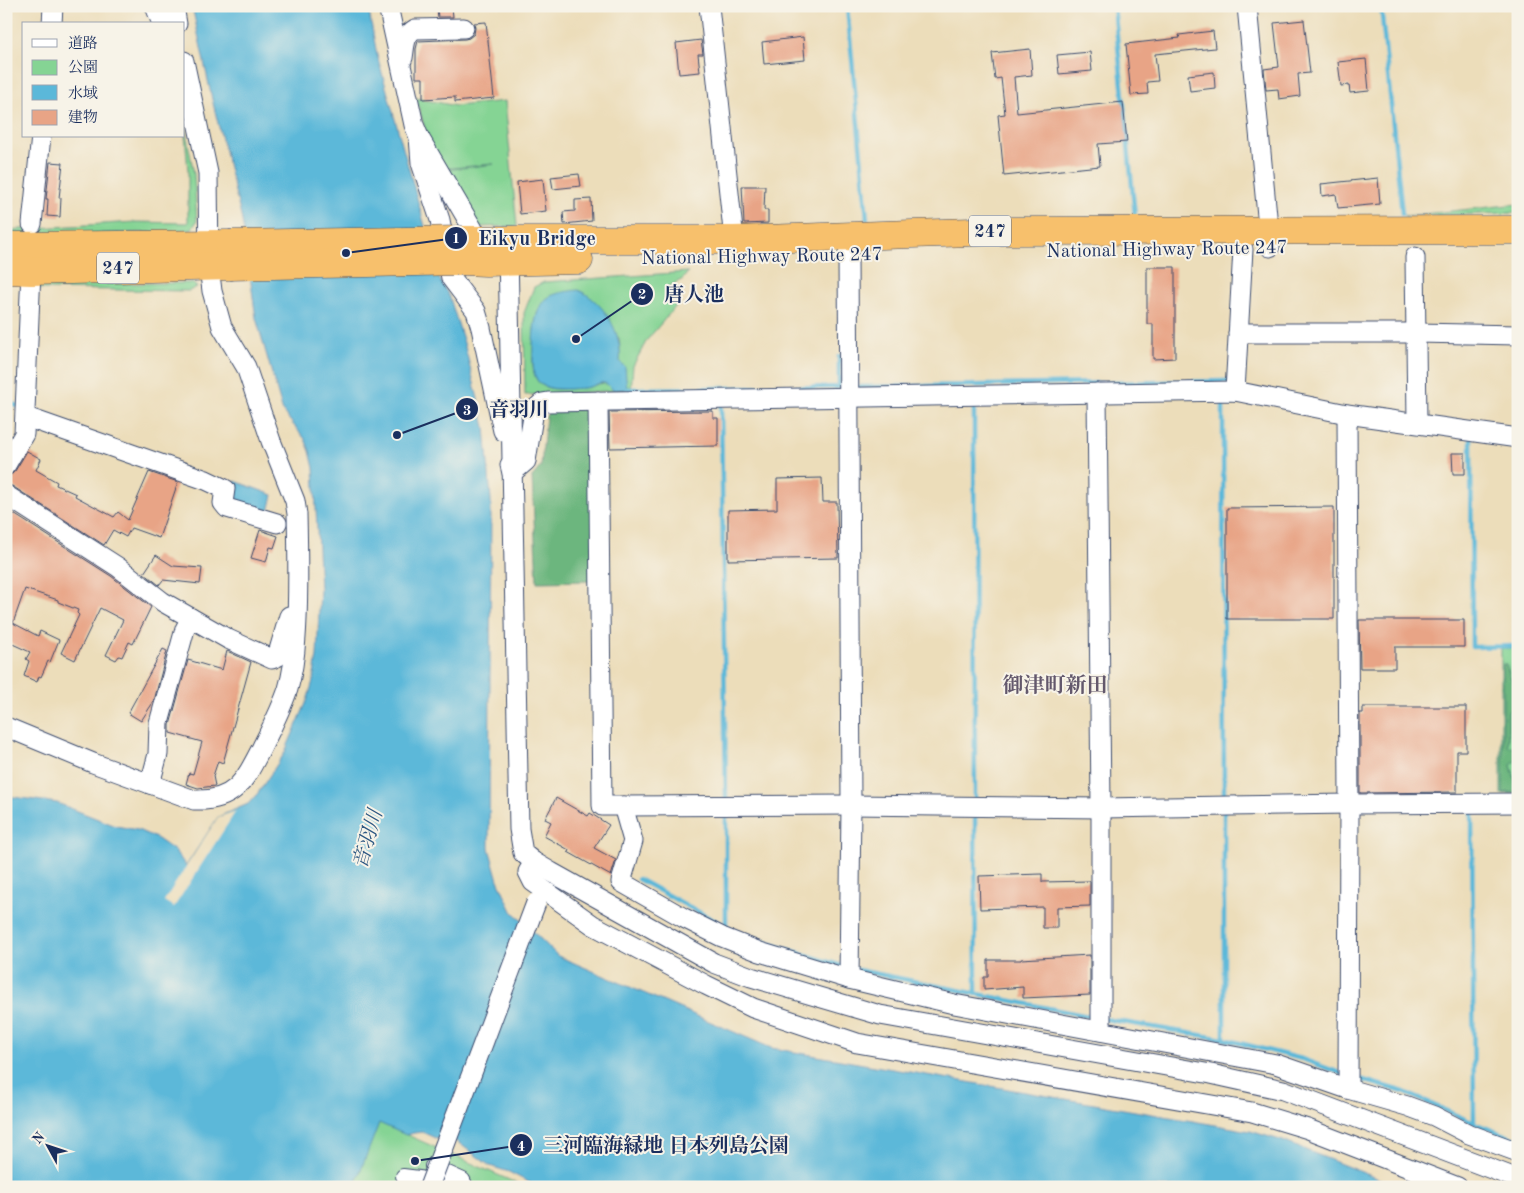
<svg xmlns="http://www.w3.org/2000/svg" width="1524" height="1193" font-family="'Old Standard TT','Noto Serif JP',serif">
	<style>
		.green { fill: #85d494; stroke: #508279; fill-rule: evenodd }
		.forest { fill: #6cb67e; stroke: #44726e }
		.water { fill: #5bb8d9; stroke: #3b749c }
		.pier { fill: #ecddba }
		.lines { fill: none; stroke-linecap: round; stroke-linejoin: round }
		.stream { stroke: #5bb8d9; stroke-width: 4.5 }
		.building { fill: #e8a486 }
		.pedestrian-casing { stroke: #3a496c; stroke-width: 16 }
		.minor-casing { stroke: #3a496c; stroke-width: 21 }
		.trunk-casing { stroke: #3a496c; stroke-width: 29 }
		.pedestrian { stroke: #fff; stroke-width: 14 }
		.minor { stroke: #fff; stroke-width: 19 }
		.trunk { stroke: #f7c06c; stroke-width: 28 }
		.minor-bridge-casing { stroke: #3a496c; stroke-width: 21; stroke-linecap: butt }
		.trunk-bridge-casing { stroke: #3a496c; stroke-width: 29; stroke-linecap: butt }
		.minor-bridge { stroke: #fff; stroke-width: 19 }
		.trunk-bridge { stroke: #f7c06c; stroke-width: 28 }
		.labels { text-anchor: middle; stroke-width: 4; stroke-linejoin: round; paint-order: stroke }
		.shield { fill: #f7f3e8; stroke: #5d6a87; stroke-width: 1 }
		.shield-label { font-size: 18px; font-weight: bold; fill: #1b2f5e }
		.street-label { font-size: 19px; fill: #1b2f5e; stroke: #f7f3e8 }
		.water-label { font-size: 20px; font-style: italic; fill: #2e5883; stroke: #f7f3e8 }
		.quarter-label { font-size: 21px; font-weight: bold; fill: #63586c; stroke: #f7f3e8 }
		.leader { fill: none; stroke: #1b2f5e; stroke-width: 2 }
		.callout-dot { fill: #1b2f5e; stroke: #f7f3e8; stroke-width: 2 }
		.mark-label { font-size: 15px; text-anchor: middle; font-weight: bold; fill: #fff }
		.callout-label { font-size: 20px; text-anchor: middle; font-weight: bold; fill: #1b2f5e; stroke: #f7f3e8; stroke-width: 4; stroke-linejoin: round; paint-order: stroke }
	</style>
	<rect width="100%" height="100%" fill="#f7f3e8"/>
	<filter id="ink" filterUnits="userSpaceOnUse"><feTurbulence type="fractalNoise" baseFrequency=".02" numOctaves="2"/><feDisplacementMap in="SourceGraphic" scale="10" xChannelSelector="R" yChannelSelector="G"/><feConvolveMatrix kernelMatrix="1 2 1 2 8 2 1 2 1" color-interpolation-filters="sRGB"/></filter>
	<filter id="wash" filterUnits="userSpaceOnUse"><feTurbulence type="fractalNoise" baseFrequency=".0096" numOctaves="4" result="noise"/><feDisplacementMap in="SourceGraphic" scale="20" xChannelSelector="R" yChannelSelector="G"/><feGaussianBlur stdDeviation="1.12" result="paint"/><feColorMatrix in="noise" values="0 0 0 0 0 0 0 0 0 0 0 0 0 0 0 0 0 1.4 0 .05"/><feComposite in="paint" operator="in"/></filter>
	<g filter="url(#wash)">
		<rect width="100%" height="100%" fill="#ecddba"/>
		<g class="green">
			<path d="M416,98L456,106L505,101L517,226L476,227L444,170L494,164L443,169L431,150Z"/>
			<path d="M184,123L194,174L197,221L191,230H178V232L6,235V230L135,222L188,223V171Z"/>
			<path d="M1518,204V213L1404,216Z"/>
			<path d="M688,272L683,279L666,288L676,306L647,340L633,366L631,390L525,395L524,313L534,287L544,282ZM545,299L619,338C622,360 617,365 606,384C599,382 595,386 588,387C581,389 573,388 565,389C532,391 532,374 533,347C534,331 534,312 545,299Z"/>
			<path d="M192,283L197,287L189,291L39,289V284Z"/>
			<rect x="1501" y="648" width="17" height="146"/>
			<path d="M378,1122L525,1187H354Z"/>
		</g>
		<g class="forest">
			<path d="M551,409H591L595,581L537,582L532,477L541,466L546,416Z"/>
			<path d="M1503,664H1506L1511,679L1518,687V703L1508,712V746L1518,747V759L1511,765L1517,787L1515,792L1503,793Z"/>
		</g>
		<g class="water">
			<path d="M192,6H368L377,55L440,280L450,298L464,343L485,427L491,500L489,848L498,880L512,911L558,956L771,1048L1250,1131L1280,1140L1392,1184L1393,1187H538L509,1172L490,1166L456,1141H442L422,1132L414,1133L406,1135L379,1123L354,1187H6V796L57,803L116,826L138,830L158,839L175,851L186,866L218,817L248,804L258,793L284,754L307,701L313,681L317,656L320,589L314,468L310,451L305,439L283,412L256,318L242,220L212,99Z"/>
			<path d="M578,290C604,301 623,334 620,362L625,367L627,389L613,390C610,387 608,384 604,383C599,382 594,386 589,387C583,389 576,388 570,389C541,390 532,385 533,355C533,340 533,323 539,309C545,293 563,292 578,290Z"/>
			<path d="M235,481L273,495L268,516L231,504Z"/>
		</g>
		<path class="pier" d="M236,811L174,907L164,901L218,817Z"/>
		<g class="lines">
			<g class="stream">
				<path d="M847,6L867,219"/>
				<path d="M1114,6L1135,216"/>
				<path d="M1381,6L1402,214"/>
				<path d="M857,387L1227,381"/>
				<path d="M627,389L839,387V356"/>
				<path d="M1223,399L1224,800"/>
				<path d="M6,402L21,407"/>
				<path d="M974,403L975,802"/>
				<path d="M721,405L726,801"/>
				<path d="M1471,438L1472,647L1518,646"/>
				<path d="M975,810L976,994"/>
				<path d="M1472,810L1474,1123"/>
				<path d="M726,811V928"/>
				<path d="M1224,811V1039"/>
				<path d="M638,879L741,935L845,967"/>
				<path d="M853,969L1098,1018"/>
				<path d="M1105,1019L1224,1039L1302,1059L1343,1074"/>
				<path d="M1353,1077L1404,1092L1474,1123L1518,1140"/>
			</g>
		</g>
		<g id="blocks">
			<g class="building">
				<path d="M452,7L453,17H438L437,9Z"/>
				<path d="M1304,20L1310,73L1298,74L1300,96L1279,99L1278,89L1266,90L1264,69L1279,67L1274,23Z"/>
				<path d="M486,22L494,98L455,102V97L423,99V78H416V49L418,41L465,39L469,38L474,34L475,28L474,23Z"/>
				<path d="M1213,31L1215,48L1155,54L1158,81L1147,82L1148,94L1131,95L1126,44L1180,38L1179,35Z"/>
				<path d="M803,37L805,60L764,64L762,42Z"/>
				<path d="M701,40L703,54H698L700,72L679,74L676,43Z"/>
				<path d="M1030,49L1032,75L1014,77L1017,113L1123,102L1127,142L1098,144L1100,166L1004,176L998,115L1005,114L1001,78L995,79L992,53Z"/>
				<path d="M1090,52L1092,71L1059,74L1057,55Z"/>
				<path d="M1366,59L1369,91L1350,93L1349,85L1341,86L1338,62Z"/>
				<path d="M1214,72L1215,88L1190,91L1188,75Z"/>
				<path d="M50,162L63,163L59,198H61L60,217L47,216L48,199H46Z"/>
				<path d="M579,174L581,186L553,189L551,177Z"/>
				<path d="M1378,178L1380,204L1338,208L1336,194L1322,196L1321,184Z"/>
				<path d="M543,179L546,211L520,214L517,182Z"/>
				<path d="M742,186H765L764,210H768V223L744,224Z"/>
				<path d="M591,199L592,221L564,224L563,212L575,211V200Z"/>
				<path d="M1147,267H1175V358L1153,359V324H1147Z"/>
				<path d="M713,411V418H718V446L610,448L609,412Z"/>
				<path d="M27,451L41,459L36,470L57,482L56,485L76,494L75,496L114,517L118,512L128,520L149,472L178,482L159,538L131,528L126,537L113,530L104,545L12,486L6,484V476L11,475L15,471Z"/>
				<path d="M1452,453H1465V474H1453Z"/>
				<path d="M822,478L823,502H837L838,558L728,560V510L777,509V479Z"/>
				<path d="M1334,507V619H1227V508Z"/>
				<path d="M6,509L111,576L151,607L133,644L129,642L122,657L119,656L116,660L106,655L123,620L100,608L75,660L61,653L79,615L77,613L78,610L58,602V600L25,589L13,623L38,636L40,631L59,640L50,662L48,661L41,677L39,676L37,682L24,676L29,661L26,659L30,652L6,641Z"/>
				<path d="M260,530L278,536L274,548L270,547L266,562L251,558Z"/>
				<path d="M156,555L173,566L202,568L200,584L163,580L159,585L144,573Z"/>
				<path d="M1359,620H1464V647H1395V668H1360Z"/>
				<path d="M163,649L167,651L154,701L141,721L128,713Z"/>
				<path d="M227,651L251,662L223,763L218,761L213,776L215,786L198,788L186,784L189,773L193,774L202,742L170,733V725L188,660L222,670Z"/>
				<path d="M1363,707H1466V751H1457V792L1360,793V713H1363Z"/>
				<path d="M556,798L588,816L590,813L609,825L594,848L616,860L611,876L568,852L569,850L544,836L551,822L545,819Z"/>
				<path d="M1042,874V882L1090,881V906L1057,907V928H1043V907L980,909L979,876Z"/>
				<path d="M1090,955V995L1023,998V987L984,990V977H988V960H1021V959Z"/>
			</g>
		</g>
	</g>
	<g filter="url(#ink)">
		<use href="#blocks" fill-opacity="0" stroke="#3a496c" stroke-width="1"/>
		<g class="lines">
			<defs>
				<g id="pedestrian">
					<path d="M432,1166L463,1180L466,1187"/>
					<path d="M403,1176L427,1179L451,1187"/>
				</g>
				<g id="minor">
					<path d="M155,6L162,24"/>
					<path d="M174,6L177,24"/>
					<path d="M388,6L414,125L419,137L473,229V241"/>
					<path d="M709,6L734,240"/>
					<path d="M1247,6L1270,247"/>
					<path d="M52,24L53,6"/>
					<path d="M403,58C405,46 404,35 415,29L464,28"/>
					<path d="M419,137L421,163L440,220L451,278L476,311L481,328L503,431"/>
					<path d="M32,224L41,136"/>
					<path d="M508,250L519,829L523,853L534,862L551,872L714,963L751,977L880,1015L1211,1074L1283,1090L1518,1179"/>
					<path d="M848,253L851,805L849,979"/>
					<path d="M1415,257L1417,423"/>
					<path d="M1238,333H1417L1518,335"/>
					<path d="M1235,391L1243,249"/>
					<path d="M1097,393L1101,808V1031"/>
					<path d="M598,401L602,806H623L633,841L621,882L684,918L722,937L760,952L849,979L954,1004L1276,1064L1348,1089L1407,1106L1434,1116L1469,1134L1518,1152"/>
					<path d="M1347,414L1349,804L1348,1089"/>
					<path d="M26,417L206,480L225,489L223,503L227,508L277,523"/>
					<path d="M6,465L24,434L31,271"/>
					<path d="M510,465L512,473L526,461L534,410L542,403L548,402L1235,391L1347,414L1518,438"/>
					<path d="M6,495L118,567L163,602L228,639L272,659L277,657L289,616"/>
					<path d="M6,727L93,763L194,800C235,802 245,780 261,749C271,729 281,710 288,689C293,672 295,654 296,637C299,596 298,555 297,514L295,501L271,441L246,367L222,327L212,291L209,266L208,173L184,61"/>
					<path d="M150,784L158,754L159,723L185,629L191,618"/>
					<path d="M623,806L851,805L1101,808L1349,804L1518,803"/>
					<path d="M534,862L528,872L533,882L593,925L706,985L753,1008L857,1043L1252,1112L1308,1129L1458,1187"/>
				</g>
				<g id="trunk">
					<path d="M463,240H734L1001,231L1518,230"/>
					<path d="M6,246L229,244"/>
					<path d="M464,261L486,262L579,260"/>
					<path d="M6,270L31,271L230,266"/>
				</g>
			</defs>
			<use href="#pedestrian" class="pedestrian-casing"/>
			<use href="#minor" class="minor-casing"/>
			<use href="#trunk" class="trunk-casing"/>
			<use href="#pedestrian" class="pedestrian"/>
			<use href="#minor" class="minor"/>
			<use href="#trunk" class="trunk"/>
			<defs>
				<path id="minor-bridge" d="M429,1187L536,903"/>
				<g id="trunk-bridge">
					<path d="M229,244L463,240"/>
					<path d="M230,266L464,261"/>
				</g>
			</defs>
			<use href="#minor-bridge" class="minor-bridge-casing"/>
			<use href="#trunk-bridge" class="trunk-bridge-casing"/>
			<use href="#minor-bridge" class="minor-bridge"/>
			<use href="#trunk-bridge" class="trunk-bridge"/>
		</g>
	</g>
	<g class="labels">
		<g class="shield">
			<rect x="969" y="215.5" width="42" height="31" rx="4"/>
			<rect x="97" y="252.5" width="42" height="31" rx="4"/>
		</g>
		<g class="shield-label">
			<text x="990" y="237">247</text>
			<text x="118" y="274">247</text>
		</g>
		<g class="street-label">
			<text transform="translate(1167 248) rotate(-1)" y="7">National Highway Route 247</text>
			<text transform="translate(762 255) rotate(-1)" y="7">National Highway Route 247</text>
		</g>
		<g class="water-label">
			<text transform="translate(367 839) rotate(-74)" y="7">音羽川</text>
		</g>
		<g class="quarter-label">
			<text x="1055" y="692">御津町新田</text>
		</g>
	</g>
	<path class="leader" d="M346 253L456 238M576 339L642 294M397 435L467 409M415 1161L521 1145"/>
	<g class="callout-dot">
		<circle cx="346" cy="253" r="5"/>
		<circle cx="576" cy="339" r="5"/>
		<circle cx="397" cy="435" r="5"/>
		<circle cx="415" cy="1161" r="5"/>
		<circle cx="456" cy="238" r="12"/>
		<circle cx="642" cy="294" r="12"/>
		<circle cx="467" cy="409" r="12"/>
		<circle cx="521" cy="1145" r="12"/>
	</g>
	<g class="mark-label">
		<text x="456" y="243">1</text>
		<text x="642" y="299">2</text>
		<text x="467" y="415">3</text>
		<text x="521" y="1151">4</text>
	</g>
	<g class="callout-label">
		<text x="537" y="245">Eikyu Bridge</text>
		<text x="694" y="301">唐人池</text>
		<text x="519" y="416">音羽川</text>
		<text x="666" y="1152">三河臨海緑地 日本列島公園</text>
	</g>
	<rect width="1524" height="1193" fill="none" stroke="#f7f3e8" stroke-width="25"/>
	<rect x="22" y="22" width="162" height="115" fill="#f7f3e8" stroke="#9fa5b1"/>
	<rect x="32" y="39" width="25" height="8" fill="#ffffff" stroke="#9fa5b1"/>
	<text x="68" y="48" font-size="15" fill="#1b2f5e">道路</text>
	<rect x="32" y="60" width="25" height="15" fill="#85d494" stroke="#9fa5b1"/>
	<text x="68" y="72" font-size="15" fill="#1b2f5e">公園</text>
	<rect x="32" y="85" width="25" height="15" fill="#5bb8d9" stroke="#9fa5b1"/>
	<text x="68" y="98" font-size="15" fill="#1b2f5e">水域</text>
	<rect x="32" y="110" width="25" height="15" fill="#e8a486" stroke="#9fa5b1"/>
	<text x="68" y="122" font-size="15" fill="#1b2f5e">建物</text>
	<g transform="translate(48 1146) rotate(310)" stroke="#f7f3e8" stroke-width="4" paint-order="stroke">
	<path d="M0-4L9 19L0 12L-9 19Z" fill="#1b2f5e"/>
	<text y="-8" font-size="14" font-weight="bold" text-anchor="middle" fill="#1b2f5e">N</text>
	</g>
</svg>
